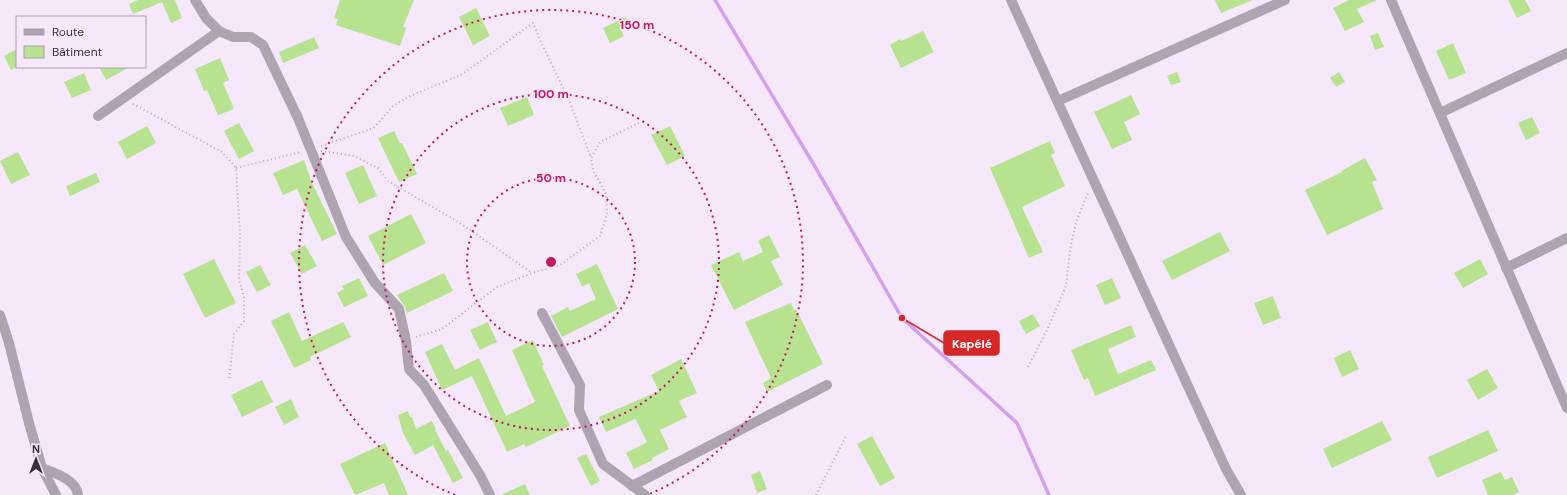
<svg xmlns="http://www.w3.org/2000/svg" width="1567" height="495" font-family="'DM Sans',sans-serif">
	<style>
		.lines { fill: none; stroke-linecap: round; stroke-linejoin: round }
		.stream { stroke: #d4a0eb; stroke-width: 3.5 }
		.building { fill: #b7e28f }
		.path { stroke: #b4a9ba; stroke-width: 2; stroke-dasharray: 1 3; stroke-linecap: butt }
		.street { stroke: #ada3b1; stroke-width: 10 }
		.ring { fill: none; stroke: #c2185b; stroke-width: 2; stroke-dasharray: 2 4 }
		.centre { fill: #c2185b; stroke: #f5e8fb; stroke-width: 2 }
		.ring-label { font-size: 12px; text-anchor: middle; font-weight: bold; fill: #c2185b; stroke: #f5e8fb; stroke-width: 3; stroke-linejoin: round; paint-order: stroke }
		.leader { fill: none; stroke: #d62828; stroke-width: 1.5 }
		.callout-dot { fill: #d62828; stroke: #f5e8fb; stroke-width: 1.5 }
		.callout { fill: #d62828; stroke: #d62828; stroke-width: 1.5 }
		.callout-label { font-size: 12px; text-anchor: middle; font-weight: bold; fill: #fff }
	</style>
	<rect width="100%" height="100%" fill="#f5e8fb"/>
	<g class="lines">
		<path class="stream" d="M715,0L817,170L902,318L1017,423L1049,495"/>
	</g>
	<g class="building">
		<path d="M138,0H175L182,18L171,23L162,2L133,14L129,4Z"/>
		<path d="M340,0H414L403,27L406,28L400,46L336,25L338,19L334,18Z"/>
		<path d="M1215,0H1253L1221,13Z"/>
		<path d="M1349,0H1377L1357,9L1364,22L1345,31L1333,8Z"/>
		<path d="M1508,0H1525L1531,11L1517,18Z"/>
		<path d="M476,8L490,36L473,45L459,17Z"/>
		<path d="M626,17L631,26L621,30L624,36L610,43L603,28Z"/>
		<path d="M923,31L934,52L901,68L890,45L900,39L901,41Z"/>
		<path d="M1378,33L1384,47L1375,50L1370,36Z"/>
		<path d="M314,37L319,48L283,63L279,52Z"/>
		<path d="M1453,43L1466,73L1449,80L1436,51Z"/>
		<path d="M17,49V67L11,70L4,56Z"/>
		<path d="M220,58L229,80L223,83L234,109L218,115L207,90L204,91L195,69Z"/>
		<path d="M99,67H130L106,80Z"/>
		<path d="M1177,72L1181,82L1171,85L1167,76Z"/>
		<path d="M1339,72L1345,82L1336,87L1330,78Z"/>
		<path d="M84,73L91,90L72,98L64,82Z"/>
		<path d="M1131,95L1140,114L1124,122L1132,140L1112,149L1094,112Z"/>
		<path d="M527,97L534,115L508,126L500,108Z"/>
		<path d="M1532,117L1540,133L1526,140L1518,123Z"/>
		<path d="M239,123L254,151L239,159L224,131Z"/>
		<path d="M147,126L156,143L127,159L118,142Z"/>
		<path d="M670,126L685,156L667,165L651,135Z"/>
		<path d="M394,131L400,143H402L417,174L399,182L378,138Z"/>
		<path d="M1050,141L1055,153L1051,155L1065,186L1022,207L1043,252L1029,258L990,168Z"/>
		<path d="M18,152L30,175L11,184L0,161Z"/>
		<path d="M1365,158L1377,180L1372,182L1383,209L1327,235L1305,190L1342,172L1341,171Z"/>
		<path d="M304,160L312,183L337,234L322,241L297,189L283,195L273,173Z"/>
		<path d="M363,165L377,196L359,204L345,173Z"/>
		<path d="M96,173L100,182L70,196L66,186Z"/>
		<path d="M411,214L426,243L383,265L368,236Z"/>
		<path d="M1220,232L1230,251L1172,280L1162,261Z"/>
		<path d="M769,235L780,257L771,261L783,285L734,310L711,265L739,252L743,261L763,252L758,241Z"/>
		<path d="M305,245L317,266L302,274L290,253Z"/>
		<path d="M214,259L236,303L205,318L183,274Z"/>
		<path d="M1480,259L1488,274L1463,288L1454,273Z"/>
		<path d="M597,264L618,309L562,337L551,316L568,307L570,311L596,299L589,283L582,287L576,274Z"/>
		<path d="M260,265L271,285L257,292L246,272Z"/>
		<path d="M444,273L453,291L407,313L405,307L397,295Z"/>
		<path d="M359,278L368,296L344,307L337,293L344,289L342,286Z"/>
		<path d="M1112,278L1121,298L1105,305L1096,285Z"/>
		<path d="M1273,296L1281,318L1263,325L1254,303Z"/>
		<path d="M791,303L794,310L796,309L823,364L767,392L763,383L771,378L745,322Z"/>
		<path d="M289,312L302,341L343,322L351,337L310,357L311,360L294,368L271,321Z"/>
		<path d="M1033,314L1040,326L1026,334L1019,321Z"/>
		<path d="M488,322L497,342L480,350L470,330Z"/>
		<path d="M1131,325L1136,337L1108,349L1118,374L1151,360L1156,370L1095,396L1088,378L1084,380L1071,350Z"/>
		<path d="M533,340L544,365L542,366L570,426L526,447L524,444L507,452L472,376L442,390L425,352L442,344L455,370L479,358L506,416L535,402L512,350Z"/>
		<path d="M1350,350L1359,369L1342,377L1334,358Z"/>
		<path d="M681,359L697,393L679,401L687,417L660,430L669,449L652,458L653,460L634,469L626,453L647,442L636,420L635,419L606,432L599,417L659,391L651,375Z"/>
		<path d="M1487,369L1498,388L1478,400L1467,380Z"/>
		<path d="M262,380L273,402L242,417L231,395Z"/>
		<path d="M291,399L299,417L284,425L275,407Z"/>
		<path d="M408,411L410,417H412L416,429L432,421L436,429L435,430L446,451L448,450L463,478L453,483L433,445L415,455L403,433L398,415Z"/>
		<path d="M1382,421L1392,440L1332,468L1323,449Z"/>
		<path d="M1488,430L1498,451L1437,478L1428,457Z"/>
		<path d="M872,436L895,478L880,486L857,444Z"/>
		<path d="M385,443L408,495H389L384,483L355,495L340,464Z"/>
		<path d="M586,454L600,481L591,486L577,458Z"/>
		<path d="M760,471L767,489L757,493L751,475Z"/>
		<path d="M1501,472L1505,480L1512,477L1519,492L1513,495H1488L1482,480Z"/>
		<path d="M525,484L530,495H501Z"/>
	</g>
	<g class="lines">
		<g class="path">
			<path d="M133,104L222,152L236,168L240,234L239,279L244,297V321L234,334L229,380"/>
			<path d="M321,146L374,128L393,106L410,96L461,75L533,23L541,42L569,100L591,158"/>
			<path d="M321,151L354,156L378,168L388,181L460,223L532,273"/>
			<path d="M236,168L301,152"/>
			<path d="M416,337L442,329L497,287L532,273L560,265L600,236L607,214L606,194L593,170L591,158L600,142L639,123"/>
			<path d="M1028,367L1048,328L1066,286L1070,250L1076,222L1088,193"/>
			<path d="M816,495L846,436"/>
		</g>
		<g class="street">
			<path d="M195,0L206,18L219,31L233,37H251L263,45L298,118L346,237L375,283L399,309L406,341L409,369L424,385L480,475L490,495"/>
			<path d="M1011,0L1226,469L1241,495"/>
			<path d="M1391,0L1567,408"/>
			<path d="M1058,101L1285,0"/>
			<path d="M1440,113L1567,53"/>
			<path d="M98,116L219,31"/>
			<path d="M1506,268L1567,238"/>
			<path d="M542,313L580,385L579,410L603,464L645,495"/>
			<path d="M0,315L9,343L29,423L42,468L56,495"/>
			<path d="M42,468C54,473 76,479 78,495"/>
			<path d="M632,486L827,385"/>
		</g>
	</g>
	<g class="ring">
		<circle cx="551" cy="262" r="84"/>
		<circle cx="551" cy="262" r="168"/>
		<path d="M455 495A252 252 0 1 1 647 495"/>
	</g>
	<circle cx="551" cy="262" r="6" class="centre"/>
	<g class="ring-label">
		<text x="637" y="29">150 m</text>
		<text x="551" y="98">100 m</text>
		<text x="551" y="182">50 m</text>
	</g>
	<path class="leader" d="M902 318L944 343"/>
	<circle class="callout-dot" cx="902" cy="318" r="4"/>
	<rect class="callout" x="944" y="331" width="55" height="24" rx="4"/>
	<g class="callout-label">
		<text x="972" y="348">Kapélé</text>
	</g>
	<rect x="16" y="16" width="130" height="52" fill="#f5e8fb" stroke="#a99eaf"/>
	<rect x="24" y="29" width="20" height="6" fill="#ada3b1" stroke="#a99eaf"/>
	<text x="52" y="36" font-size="12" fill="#38303c">Route</text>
	<rect x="24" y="46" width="20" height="12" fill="#b7e28f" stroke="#a99eaf"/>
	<text x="52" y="56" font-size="12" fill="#38303c">Bâtiment</text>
	<g transform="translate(36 459)" stroke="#f5e8fb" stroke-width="3" paint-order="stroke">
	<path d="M0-3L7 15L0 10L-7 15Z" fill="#38303c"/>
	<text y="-6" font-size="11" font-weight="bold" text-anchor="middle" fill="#38303c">N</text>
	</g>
</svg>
